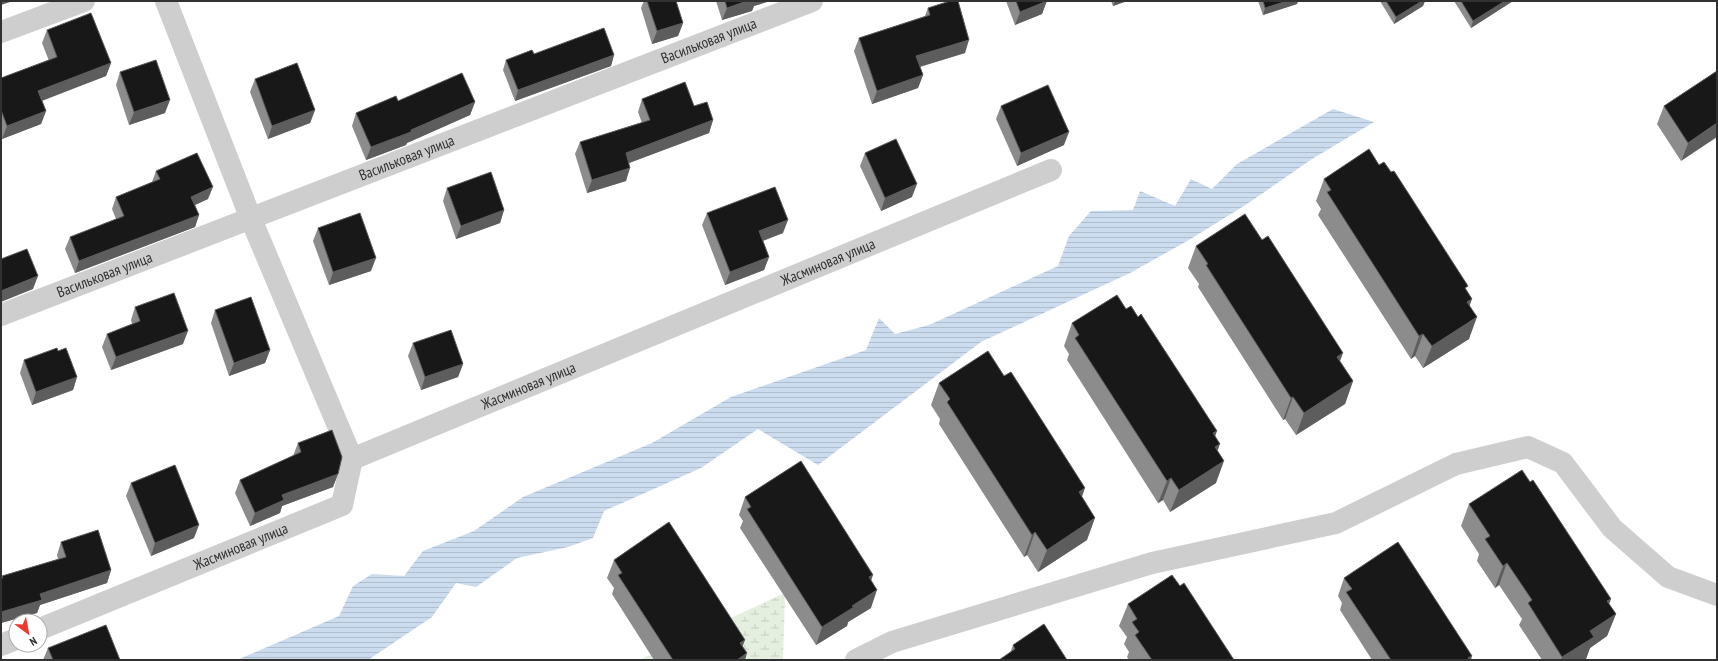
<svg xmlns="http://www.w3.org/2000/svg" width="1718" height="661" font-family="'PT Sans Narrow',sans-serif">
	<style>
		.wetland { fill: url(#wetland-marsh) }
		.water { fill: url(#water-rules) }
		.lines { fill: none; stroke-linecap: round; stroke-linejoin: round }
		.minor { stroke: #cecece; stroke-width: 22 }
		.wall { fill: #8c8c8c }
		.shaded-wall { fill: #5d5d5d }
		.building { fill: #181818; stroke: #5d5d5d }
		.labels { text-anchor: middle; stroke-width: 4; stroke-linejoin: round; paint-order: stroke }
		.street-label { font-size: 15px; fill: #313131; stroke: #fff }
	</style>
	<defs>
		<pattern id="wetland-marsh" width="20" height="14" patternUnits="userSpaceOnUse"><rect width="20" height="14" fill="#e5efdf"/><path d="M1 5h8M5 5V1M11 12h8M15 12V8" fill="none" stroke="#c5cdc0"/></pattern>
		<pattern id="water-rules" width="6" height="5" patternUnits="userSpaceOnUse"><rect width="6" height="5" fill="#cbdcef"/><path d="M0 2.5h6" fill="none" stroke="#afbdcd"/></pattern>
	</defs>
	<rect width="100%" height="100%" fill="#fff"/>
	<path class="wetland" d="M785,593L783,660H639Z"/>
	<path class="water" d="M1333,109L1374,122L1312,159L1247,204L1189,240L1130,273L981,342L818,465L758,429L701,468L604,511L593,538L568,547L517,558L476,587L456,583L432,617L368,660H237L339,616L353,586L372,574L404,576L423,551L474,531L523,497L652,443L731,397L866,350L879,318L895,334L929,325L1058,266L1069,236L1091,211L1133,210L1140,191L1175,206L1191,179L1212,189L1237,164Z"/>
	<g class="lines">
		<g class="minor">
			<path d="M166,1L251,219L352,459"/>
			<path d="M1,32L84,1"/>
			<path id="s1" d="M1,315L812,1"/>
			<path id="s2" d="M352,459L1051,170"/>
			<path id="s3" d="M40,629L342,505L352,459"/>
			<path d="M1,645L16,639"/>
			<path d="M856,660L892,642L1152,563L1336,523L1456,464L1528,447L1563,463L1612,528L1668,577L1717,595"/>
		</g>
	</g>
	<g class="wall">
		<path d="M644,1H676L683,23L678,36L652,44L641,8Z"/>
		<path d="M716,1H770L754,6L752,11L722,20Z"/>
		<path d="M1006,1H1046L1042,14L1015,25Z"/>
		<path d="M1111,1H1127L1113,6Z"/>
		<path d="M1258,1H1298L1297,4L1263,15Z"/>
		<path d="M1380,1H1425L1423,6L1394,24Z"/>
		<path d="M1454,1H1513L1471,28Z"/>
		<path d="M928,8L965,53L920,67L923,75L918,88L872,104L854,51L859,38L925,16Z"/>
		<path d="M47,30L111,63L106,76L42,100L46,111L41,124L2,139L1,136V78L49,61L42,43Z"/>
		<path d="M534,54L614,55L611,66L515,101L503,70L506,60Z"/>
		<path d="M1717,71L1681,161L1657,124L1664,106Z"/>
		<path d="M120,72L165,113L129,125L116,85Z"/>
		<path d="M255,79L315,110L310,123L268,139L250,92Z"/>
		<path d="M642,99L694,106L713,120L709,133L629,163L626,181L587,193L575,154L580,142L642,123L638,112Z"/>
		<path d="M398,101L475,102L470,115L407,143L406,145L366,160L352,126L356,113Z"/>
		<path d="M1001,106L1064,145L1017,166L996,119Z"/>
		<path d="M865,153L912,197L881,211L860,166Z"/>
		<path d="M1379,165L1467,291L1470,306L1469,339L1423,368L1415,356L1411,359L1318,215L1321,209L1316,201L1324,179Z"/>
		<path d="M156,171L208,199L195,205L199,215L195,227L75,273L65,249L70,237L116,219L112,209L116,197L152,182Z"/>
		<path d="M447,188L504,210L500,223L456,239L443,201Z"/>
		<path d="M707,213L783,233L763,241L769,257L764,270L725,285L702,225Z"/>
		<path d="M318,228L371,271L329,285L313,241Z"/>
		<path d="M1196,246L1340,361L1353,381L1345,404L1296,435L1285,419L1283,420L1198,287L1199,284L1188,268Z"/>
		<path d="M135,307L183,344L111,370L102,347L107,334L132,324L131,320Z"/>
		<path d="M1126,309L1215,436L1217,451L1216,483L1170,512L1163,500L1158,503L1067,360L1069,354L1064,346L1072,323Z"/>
		<path d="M215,310L270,350L265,363L229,376L211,323Z"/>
		<path d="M413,343L463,364L458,377L421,390L408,356Z"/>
		<path d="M58,351L77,377L73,390L32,405L20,373L24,360Z"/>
		<path d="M939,383L1082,497L1087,540L1038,572L1027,555L1024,557L939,424L940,419L931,405Z"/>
		<path d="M298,443L338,474L333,487L282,506L280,513L250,526L235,493L240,480L293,456Z"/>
		<path d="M131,483L194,538L151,556L126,496Z"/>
		<path d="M745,497L871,580V608L848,622L847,626L816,645L740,528L743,521L739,515Z"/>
		<path d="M1469,504L1609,604L1616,614L1607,636L1590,648L1586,659L1584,660H1542L1519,625L1522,619L1499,585L1495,588L1477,561L1479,554L1461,526Z"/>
		<path d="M61,542L111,570L107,583L40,605L37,613L1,623V578L2,576L58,559L57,555Z"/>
		<path d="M614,560L743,646L745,660H654L612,594L614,588L607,578Z"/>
		<path d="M1344,578L1471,660H1372L1340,610L1342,603L1338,596Z"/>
		<path d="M1180,586L1234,660H1129L1127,657L1129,652L1124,644L1127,637L1119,626L1128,604Z"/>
		<path d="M1013,645L1067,660L1010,653Z"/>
		<path d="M48,648L120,660H43Z"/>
	</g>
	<g class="shaded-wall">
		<path d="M1,1H10V2L1,5Z"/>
		<path d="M747,1H770L754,6L752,11L722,20L727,8Z"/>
		<path d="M1047,1L1042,14L1015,25L1020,12Z"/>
		<path d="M1115,1H1127L1113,6Z"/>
		<path d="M1287,1H1298L1297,4L1263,15L1265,8Z"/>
		<path d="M1422,1H1425L1423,6L1394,24L1396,17Z"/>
		<path d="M1505,1H1513L1471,28L1473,21Z"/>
		<path d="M683,23L678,36L652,44L657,31Z"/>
		<path d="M969,40L965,53L912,69L916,56Z"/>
		<path d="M614,55L611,66L515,101L518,90Z"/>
		<path d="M111,63L106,76L34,104L38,91Z"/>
		<path d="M923,75L918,88L872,104L877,91Z"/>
		<path d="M170,100L165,113L129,125L134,112Z"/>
		<path d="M475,102L470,115L407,143L406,145L366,160L371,147Z"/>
		<path d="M315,110L310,123L268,139L272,126Z"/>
		<path d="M46,111L41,124L2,139L7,126Z"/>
		<path d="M713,120L709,133L621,166L626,153Z"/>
		<path d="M1717,123V137L1681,161L1688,143Z"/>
		<path d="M1069,132L1064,145L1017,166L1021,153Z"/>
		<path d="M630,168L626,181L587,193L592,180Z"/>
		<path d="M917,184L912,197L881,211L885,198Z"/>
		<path d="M213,187L208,199L186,209L191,197Z"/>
		<path d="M504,210L500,223L456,239L461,226Z"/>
		<path d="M199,215L195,227L75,273L79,261Z"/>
		<path d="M788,220L783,233L754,244L759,231Z"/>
		<path d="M769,257L764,270L725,285L730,272Z"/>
		<path d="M376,258L371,271L329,285L333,272Z"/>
		<path d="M38,276L33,289L1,302V291Z"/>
		<path d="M1472,299L1464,321L1467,302Z"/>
		<path d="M1477,317L1469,339L1423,368L1432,346Z"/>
		<path d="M188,331L183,344L111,370L116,357Z"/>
		<path d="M1423,334L1415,356L1411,359L1419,336Z"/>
		<path d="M270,350L265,363L229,376L234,363Z"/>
		<path d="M1343,353L1335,375L1337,357Z"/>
		<path d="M463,364L458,377L421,390L425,377Z"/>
		<path d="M77,377L73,390L32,405L36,392Z"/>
		<path d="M1353,381L1345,404L1296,435L1304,413Z"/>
		<path d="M1293,397L1285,419L1283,420L1291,398Z"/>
		<path d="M1217,431L1209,453L1213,433Z"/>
		<path d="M1220,444L1212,466L1215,447Z"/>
		<path d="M1224,461L1216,483L1170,512L1179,490Z"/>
		<path d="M338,474L333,487L282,506L280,513L250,526L255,513L282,495Z"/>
		<path d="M1171,478L1163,500L1158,503L1167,481Z"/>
		<path d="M1085,488L1077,511L1079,492Z"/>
		<path d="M1095,518L1087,540L1038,572L1047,550Z"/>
		<path d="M199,525L194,538L151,556L155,543Z"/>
		<path d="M1035,532L1027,555L1024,557L1032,535Z"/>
		<path d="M1507,563L1499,585L1495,588L1503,566Z"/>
		<path d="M111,570L107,583L40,605L37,613L1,623V612L40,594Z"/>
		<path d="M873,575L867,593L869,577Z"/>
		<path d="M877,590L871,608L848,622L847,626L816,645L822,627L852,606Z"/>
		<path d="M1611,599L1603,621L1607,601Z"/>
		<path d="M1616,614L1607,636L1590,648L1586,659L1584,660H1561L1562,657L1590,631Z"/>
		<path d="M745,640L738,658L740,643Z"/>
		<path d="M747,653L745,660H737Z"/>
		<path d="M1472,656L1471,660H1468V658Z"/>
	</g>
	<g class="building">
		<path d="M647,1H676L683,23L657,31Z"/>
		<path d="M725,1H747L727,8Z"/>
		<path d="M950,1H958L969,40L916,56L923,75L877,91L859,38L930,15L928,8Z"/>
		<path d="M1016,1H1047L1020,12Z"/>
		<path d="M1263,1H1287L1265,8Z"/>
		<path d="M1386,1H1422L1396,17Z"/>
		<path d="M1461,1H1505L1473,21Z"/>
		<path d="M91,13L111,63L38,91L46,111L7,126L1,110V78L57,57L47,30Z"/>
		<path d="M604,28L614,55L518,90L506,60L532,50L534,54Z"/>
		<path d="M156,60L170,100L134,112L120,72Z"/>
		<path d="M297,63L315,110L272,126L255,79Z"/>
		<path d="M1717,71V123L1688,143L1664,106Z"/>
		<path d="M462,73L475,102L411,130V132L371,147L356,113L396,96L398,101Z"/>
		<path d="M685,82L694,106L707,102L713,120L626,153L630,168L592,180L580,142L650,120L642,99Z"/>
		<path d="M1048,85L1069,132L1021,153L1001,106Z"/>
		<path d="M896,139L917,184L885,198L865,153Z"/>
		<path d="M1369,149L1379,165L1384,162L1391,172L1394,171L1468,286L1465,288L1472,299L1467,302L1477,317L1432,346L1423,334L1419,336L1327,192L1331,190L1324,179Z"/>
		<path d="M197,153L213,187L191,197L199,215L79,261L70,237L124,216L116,197L160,179L156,171Z"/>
		<path d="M491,172L504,210L461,226L447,188Z"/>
		<path d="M775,187L788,220L759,231L769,257L730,272L707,213Z"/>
		<path d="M360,213L376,258L333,272L318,228Z"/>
		<path d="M1245,214L1262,240L1268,236L1343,353L1337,357L1353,381L1304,413L1293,397L1291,398L1206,265L1208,264L1196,246Z"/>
		<path d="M27,249L38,276L1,291V259Z"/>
		<path d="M174,293L188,331L116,357L107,334L140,321L135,307Z"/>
		<path d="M1117,295L1126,309L1131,306L1138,317L1141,314L1217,431L1213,433L1220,444L1215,447L1224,461L1179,490L1171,478L1167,481L1075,338L1079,335L1072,323Z"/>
		<path d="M251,297L270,350L234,363L215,310Z"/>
		<path d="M451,330L463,364L425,377L413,343Z"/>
		<path d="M57,348L58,351L66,348L77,377L36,392L24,360Z"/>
		<path d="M988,351L1004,376L1011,372L1085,488L1079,492L1095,518L1047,550L1035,532L1032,535L947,402L950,399L939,383Z"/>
		<path d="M332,430L342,457L338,474L282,495L284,500L255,513L240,480L301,452L298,443Z"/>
		<path d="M801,461L873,575L869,577L877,590L852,606L854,607L822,627L747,509L751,507L745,497Z"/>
		<path d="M175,465L199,525L155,543L131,483Z"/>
		<path d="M1522,470L1530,482L1533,480L1611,599L1607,601L1616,614L1590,631L1594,637L1562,657L1528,603L1532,600L1507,563L1503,566L1485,539L1490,536L1469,504Z"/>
		<path d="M669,522L745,640L740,643L747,653L737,660H673L618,575L622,573L614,560Z"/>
		<path d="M98,530L111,570L40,594L42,600L1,612V578H3L2,576L66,557L61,542Z"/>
		<path d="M1398,542L1472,656L1468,658L1469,660H1391L1346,592L1352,589L1344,578Z"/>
		<path d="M1172,575L1180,586L1184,583L1234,660H1152L1135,635L1139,632L1132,622L1137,619L1128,604Z"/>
		<path d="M1044,624L1067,660H999L1015,649L1013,645Z"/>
		<path d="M106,625L120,660H53L48,648Z"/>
	</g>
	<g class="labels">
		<g class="street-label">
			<text dy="5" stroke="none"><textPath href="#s1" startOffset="759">Васильковая улица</textPath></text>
			<text dy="5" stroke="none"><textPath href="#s1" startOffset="435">Васильковая улица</textPath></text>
			<text dy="5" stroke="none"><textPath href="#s2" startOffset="515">Жасминовая улица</textPath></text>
			<text dy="5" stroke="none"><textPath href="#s1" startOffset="111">Васильковая улица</textPath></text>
			<text dy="5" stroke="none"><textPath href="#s2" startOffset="191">Жасминовая улица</textPath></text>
			<text dy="5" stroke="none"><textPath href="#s3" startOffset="217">Жасминовая улица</textPath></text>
		</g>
	</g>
	<rect width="1718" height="661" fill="none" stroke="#313131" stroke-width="4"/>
	<g transform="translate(28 633) rotate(148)"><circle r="19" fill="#ffffff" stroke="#adadad"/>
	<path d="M0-3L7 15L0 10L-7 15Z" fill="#ef372d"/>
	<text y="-6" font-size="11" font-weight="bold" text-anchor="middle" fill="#313131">N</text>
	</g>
</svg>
